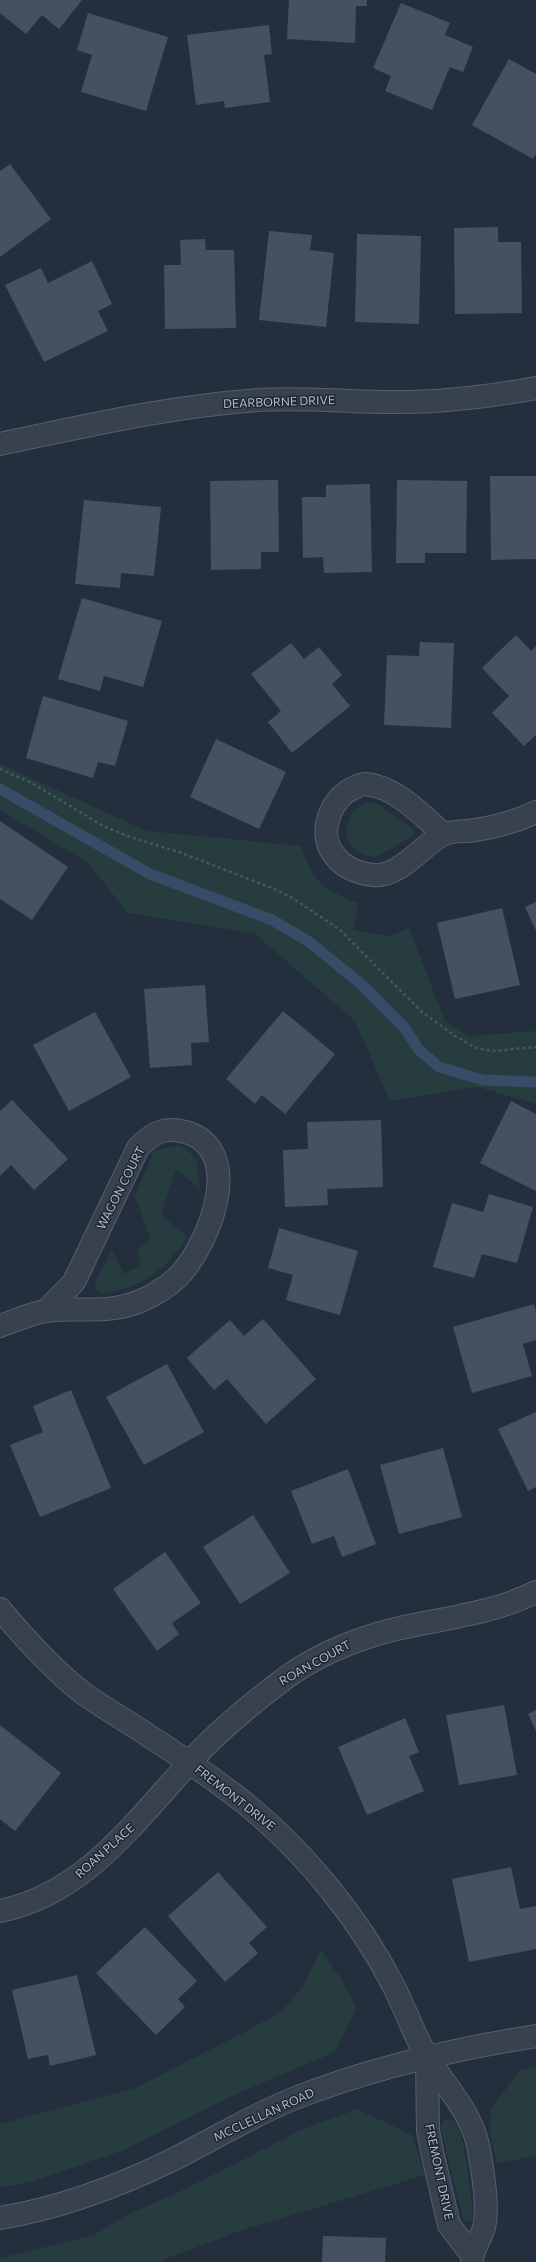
<svg xmlns="http://www.w3.org/2000/svg" width="536" height="2262" font-family="Commissioner,sans-serif">
	<style>
		.green { fill: #263c3f }
		.lines { fill: none; stroke-linecap: round; stroke-linejoin: round }
		.stream { stroke: #394c67; stroke-width: 11 }
		.building { fill: #455162 }
		.minor-casing { stroke: #565f6c; stroke-width: 24 }
		.tertiary-casing { stroke: #565f6c; stroke-width: 24 }
		.path { stroke: #44595c; stroke-width: 2.5; stroke-dasharray: 3 3; stroke-linecap: butt }
		.minor { stroke: #38414e; stroke-width: 22 }
		.tertiary { stroke: #38414e; stroke-width: 22 }
		.labels { text-anchor: middle; stroke-width: 3; stroke-linejoin: round; paint-order: stroke }
		.street-label { font-size: 12px; fill: #b4bcc9; stroke: #1d2633 }
	</style>
	<rect width="100%" height="100%" fill="#242f3e"/>
	<g class="green">
		<path d="M0,764L147,831L301,846C311,880 325,891 358,903L353,930L389,936L409,928L445,1021L469,1036L536,1031V1104L478,1087L390,1101L355,1021L254,933L128,913L88,863L0,810Z"/>
		<path d="M371,802L378,804L413,829L415,832L412,837L376,857C338,856 337,811 371,802Z"/>
		<path d="M179,1145C199,1155 199,1168 199,1188L176,1169L161,1215L187,1237C166,1270 140,1289 100,1294L96,1290L95,1282L112,1250L124,1274L141,1265L137,1251L150,1239L135,1196L154,1151Z"/>
		<path d="M321,1950L341,1979L357,2008L335,2052L232,2096L124,2150L33,2181L0,2188V2124L135,2088L245,2032L281,2012L303,1986Z"/>
		<path d="M536,2068V2156L497,2163L490,2135L491,2109L520,2070Z"/>
		<path d="M357,2109L412,2135L425,2175L242,2230L157,2262H0V2258L94,2235L127,2215L183,2190L301,2130Z"/>
		<path d="M446,2120H452L459,2126L466,2159L473,2215L472,2220L467,2222L463,2219L441,2129V2124Z"/>
	</g>
	<g class="lines">
		<path class="stream" d="M0,789L150,874L272,920L308,941L361,984L405,1028L418,1049L439,1067L483,1080L536,1082"/>
	</g>
	<g class="building">
		<path d="M0,0H82L59,29L42,15L26,34L0,13Z"/>
		<path d="M289,0H367V6H356L355,43L287,39Z"/>
		<path d="M401,3L450,23L445,35L473,47L463,72L450,67L432,110L385,91L391,76L373,68Z"/>
		<path d="M88,13L168,37L146,111L81,92L92,55L77,50Z"/>
		<path d="M269,25L272,54L264,55L270,102L225,108L224,101L196,105L187,35Z"/>
		<path d="M509,59L536,74V154L533,159L472,125Z"/>
		<path d="M10,164L51,219L0,257V171Z"/>
		<path d="M498,227V242H521L522,313L455,314L454,228Z"/>
		<path d="M269,231L312,235L310,250L334,253L326,327L259,320Z"/>
		<path d="M357,234L421,236L419,324L355,322Z"/>
		<path d="M205,239L206,250H234L236,328L165,329L164,265H181L180,240Z"/>
		<path d="M92,261L112,304L98,311L108,331L44,362L5,285L41,268L48,283Z"/>
		<path d="M490,476H536V559L491,560Z"/>
		<path d="M278,480L279,552H261V569L211,570L210,481Z"/>
		<path d="M397,480L467,481L466,553H425V563H396Z"/>
		<path d="M370,484L372,572L324,573L323,557L303,558L302,497H326V485Z"/>
		<path d="M84,500L161,507L154,576L121,573L120,588L75,584Z"/>
		<path d="M82,598L162,621L143,687L104,676L100,691L58,679Z"/>
		<path d="M516,635L531,651L536,646V735L524,746L492,713L509,696L482,668Z"/>
		<path d="M420,642L454,643L451,728L384,725L387,655L419,656Z"/>
		<path d="M291,643L304,659L319,647L342,675L332,684L350,706L292,753L268,722L281,711L251,674Z"/>
		<path d="M43,696L128,721L115,766L98,762L93,778L26,758Z"/>
		<path d="M216,739L286,772L259,829L190,797Z"/>
		<path d="M0,821L68,867L32,920L0,899Z"/>
		<path d="M536,902V931L525,907Z"/>
		<path d="M502,908L520,985L455,999L437,923Z"/>
		<path d="M205,985L209,1042L191,1043L192,1065L150,1068L144,989Z"/>
		<path d="M283,1011L335,1054L285,1114L262,1095L255,1104L226,1079Z"/>
		<path d="M95,1012L131,1077L69,1111L33,1045Z"/>
		<path d="M12,1100L68,1159L34,1190L11,1165L0,1176V1111Z"/>
		<path d="M511,1101L536,1114V1191L480,1163Z"/>
		<path d="M381,1120L383,1187L327,1189L328,1205L285,1207L283,1150L308,1149L307,1122Z"/>
		<path d="M489,1194L533,1207L517,1263L482,1254L474,1278L433,1267L452,1203L483,1212Z"/>
		<path d="M279,1228L358,1251L340,1315L286,1300L293,1275L268,1268Z"/>
		<path d="M534,1304L536,1312V1340L523,1344L532,1376L472,1393L453,1327Z"/>
		<path d="M263,1319L316,1379L266,1424L227,1379L214,1390L187,1358L230,1320L244,1336Z"/>
		<path d="M167,1364L204,1432L144,1465L106,1397Z"/>
		<path d="M71,1390L111,1488L40,1517L10,1445L43,1432L33,1406Z"/>
		<path d="M536,1412V1487L528,1491L498,1429Z"/>
		<path d="M443,1448L462,1517L399,1534L380,1465Z"/>
		<path d="M348,1469L376,1544L342,1557L334,1536L312,1544L291,1491Z"/>
		<path d="M253,1515L290,1573L240,1604L203,1547Z"/>
		<path d="M165,1552L201,1603L172,1623L179,1634L157,1651L113,1589Z"/>
		<path d="M504,1705L517,1775L459,1785L446,1715Z"/>
		<path d="M536,1710V1731L528,1714Z"/>
		<path d="M405,1718L419,1752L409,1756L424,1791L367,1815L338,1747Z"/>
		<path d="M0,1725L61,1773L15,1831L0,1819Z"/>
		<path d="M511,1867L520,1909L536,1906V1949L469,1962L452,1879Z"/>
		<path d="M218,1872L267,1927L249,1943L258,1953L225,1982L168,1916Z"/>
		<path d="M145,1927L197,1981L178,1999L185,2007L156,2035L96,1973Z"/>
		<path d="M77,1975L96,2055L50,2066L48,2055L28,2059L12,1990Z"/>
		<path d="M323,2236L386,2238L385,2262H322Z"/>
	</g>
	<g class="lines">
		<defs>
			<g id="minor">
				<path d="M0,444C86,426 171,406 259,400C302,397 346,402 389,402C438,403 487,397 536,388"/>
				<path d="M443,834C422,815 395,786 365,784C362,784 357,786 354,788C332,796 318,831 332,852C341,866 356,873 373,875C398,878 422,846 442,835C451,830 466,832 475,830C496,827 517,821 536,812"/>
				<path d="M0,1326C15,1321 31,1313 46,1311C82,1306 108,1316 145,1299C156,1294 169,1285 178,1277C209,1245 247,1151 186,1132C165,1126 152,1133 138,1148L74,1282L46,1311"/>
				<path d="M0,1609C25,1639 53,1670 84,1694C104,1708 125,1720 146,1734C180,1756 215,1779 247,1805C305,1852 361,1921 394,1987C406,2010 414,2035 427,2057C446,2087 470,2110 478,2145C482,2167 488,2200 485,2222C484,2236 472,2247 472,2262"/>
				<path d="M0,1911C84,1894 134,1823 189,1763C214,1735 245,1709 275,1686C309,1658 354,1639 396,1629C443,1618 492,1614 536,1592"/>
				<path d="M427,2057L428,2131L433,2156L449,2225L472,2255"/>
			</g>
			<path id="tertiary" d="M0,2218C60,2208 117,2187 172,2160C212,2140 251,2116 293,2099C371,2068 454,2049 536,2036"/>
		</defs>
		<use href="#minor" class="minor-casing"/>
		<use href="#tertiary" class="tertiary-casing"/>
		<path class="path" d="M0,769L32,783L103,826L130,837L179,852L277,890L294,899L339,929L422,1012L455,1036L476,1048L493,1051L536,1047"/>
		<use href="#minor" class="minor"/>
		<use href="#tertiary" class="tertiary"/>
	</g>
	<g class="labels">
		<g class="street-label">
			<text transform="translate(279 402) rotate(-2)" y="4">DEARBORNE DRIVE</text>
			<text transform="translate(121 1188) rotate(-63)" y="4">WAGON COURT</text>
			<text transform="translate(315 1663) rotate(-29)" y="4">ROAN COURT</text>
			<text transform="translate(235 1798) rotate(38)" y="4">FREMONT DRIVE</text>
			<text transform="translate(105 1851) rotate(-42)" y="4">ROAN PLACE</text>
			<text transform="translate(264 2115) rotate(-25)" y="4">MCCLELLAN ROAD</text>
			<text transform="translate(439 2172) rotate(78)" y="4">FREMONT DRIVE</text>
		</g>
	</g>
</svg>
